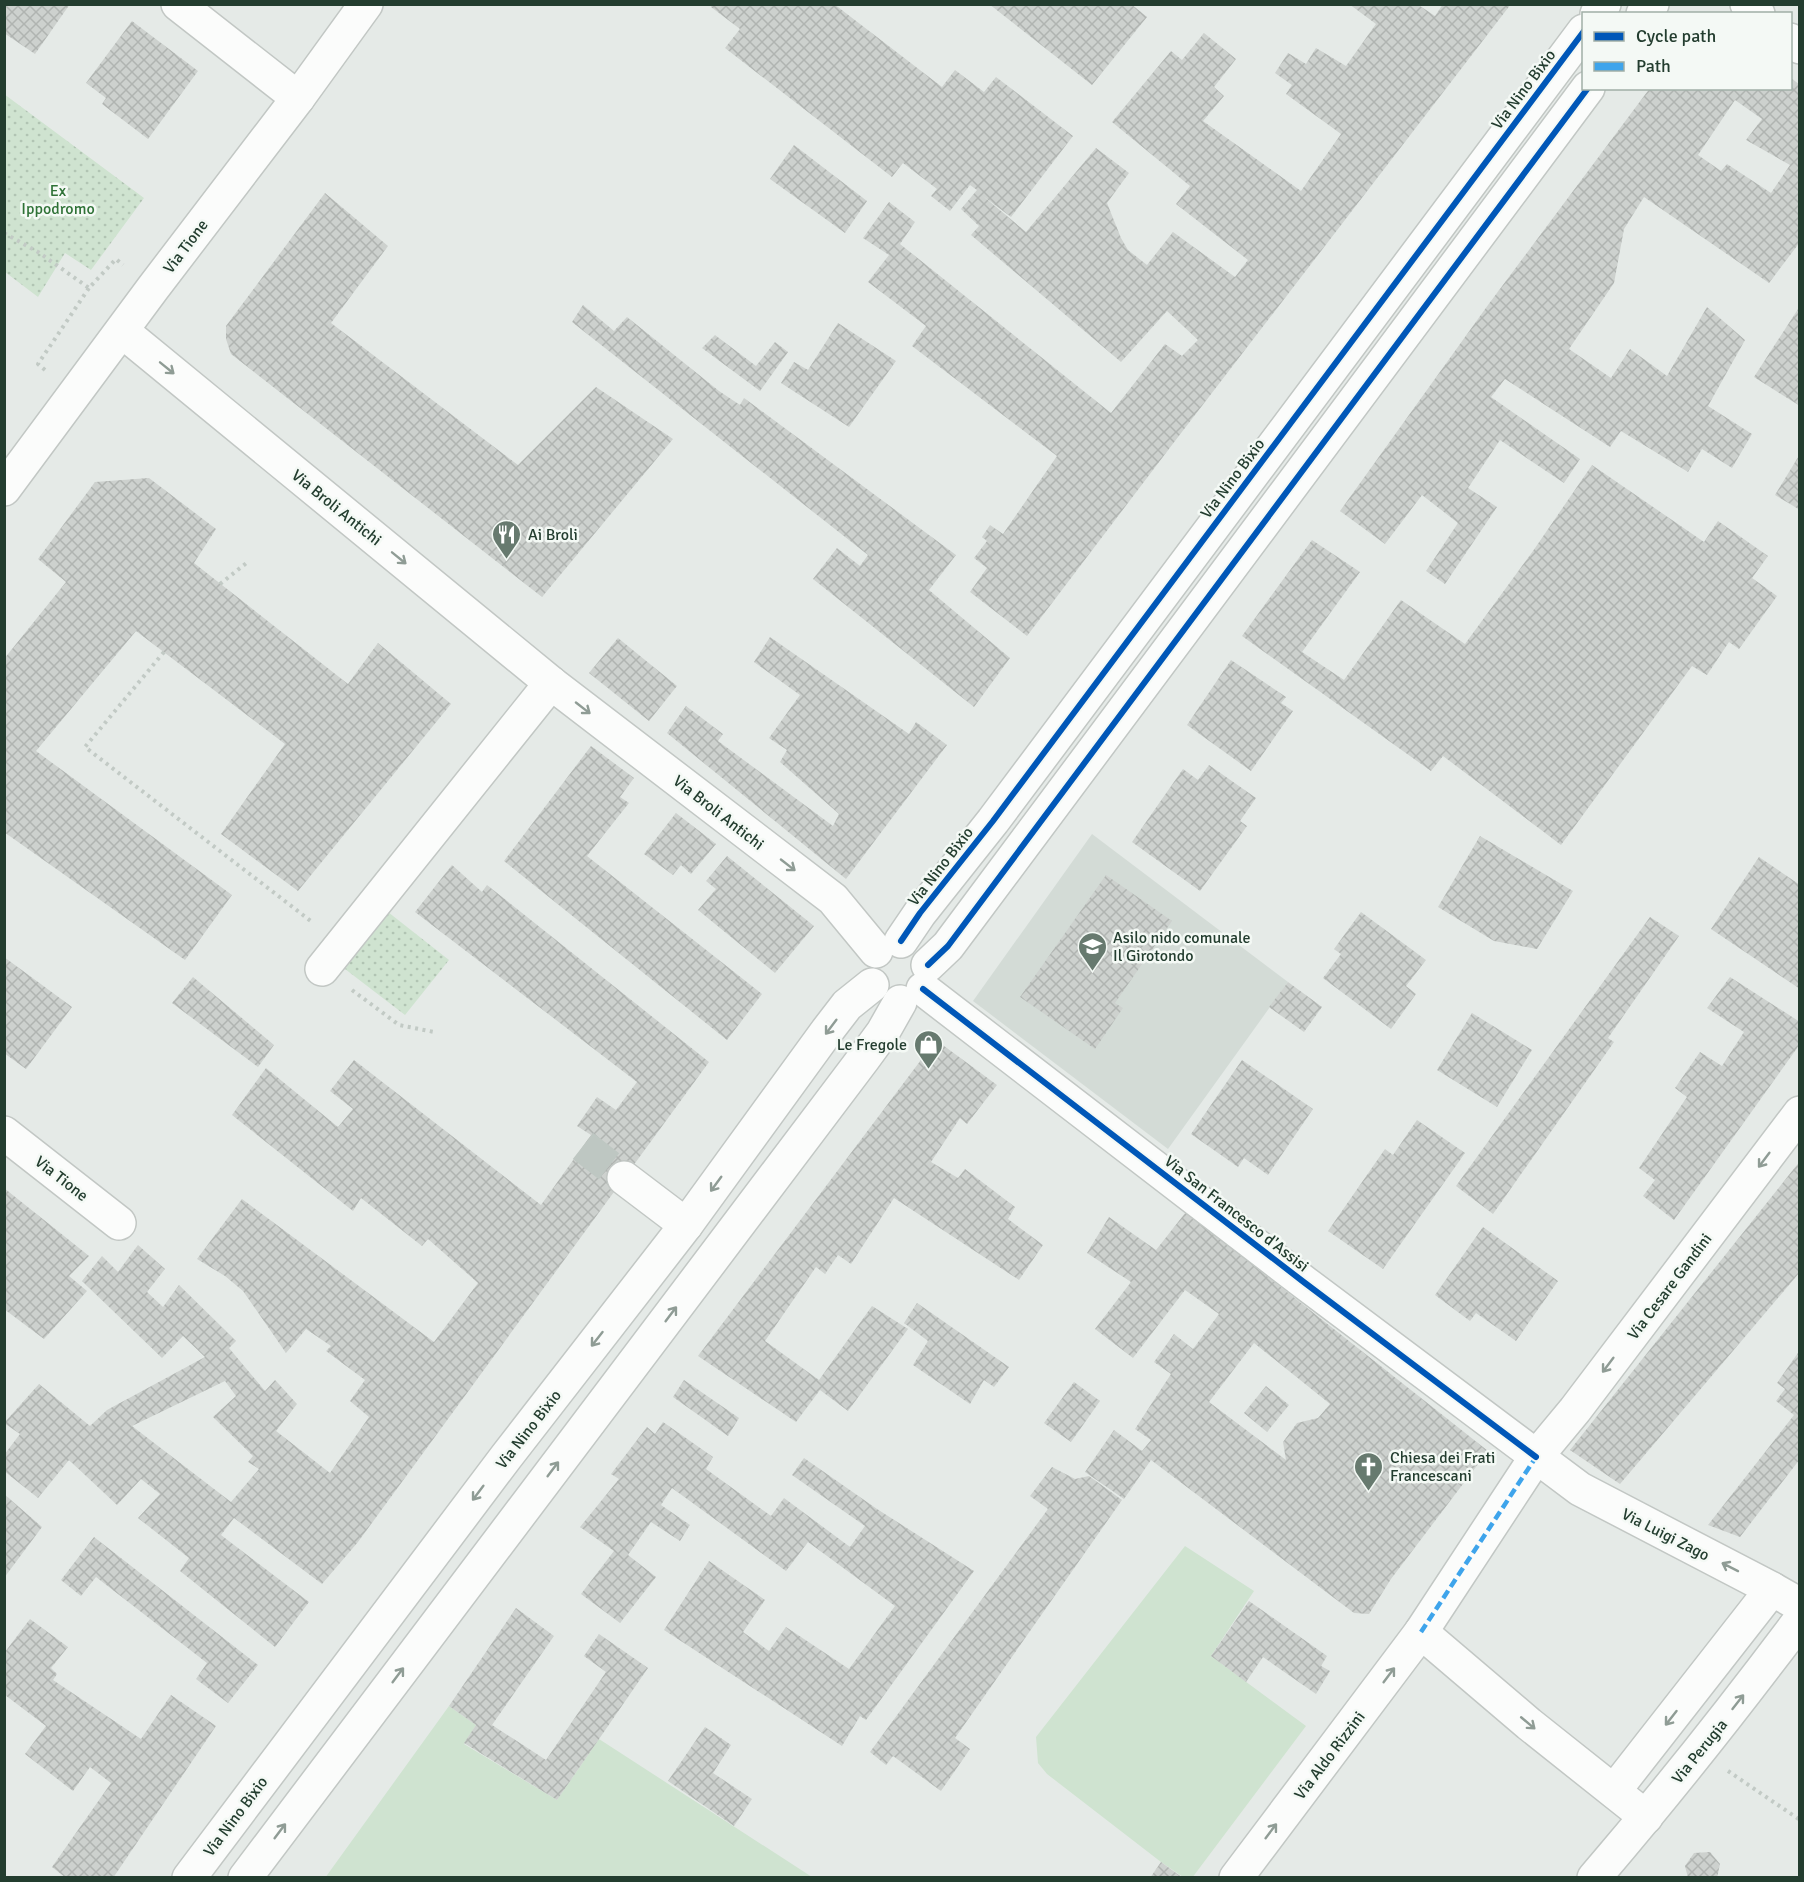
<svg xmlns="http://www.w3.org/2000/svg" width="1804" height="1882" font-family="Signika,sans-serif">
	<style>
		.built { fill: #d3dbd6 }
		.green { fill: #cfe3d0 }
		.park { fill: url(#park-dots) }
		.building { fill: url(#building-cross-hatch); fill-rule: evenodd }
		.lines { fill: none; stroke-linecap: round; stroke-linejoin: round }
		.minor-tunnel { stroke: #bec7c2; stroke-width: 33; stroke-dasharray: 33 16; stroke-linecap: butt }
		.minor-casing { stroke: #c2c7c4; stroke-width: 36 }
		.path { stroke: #c2cac5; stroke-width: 4; stroke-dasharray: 3 4.5; stroke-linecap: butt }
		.minor { stroke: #fbfcfb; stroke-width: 33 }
		.quiet { stroke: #3ea4eb; stroke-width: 4.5; stroke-dasharray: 9 4.5; stroke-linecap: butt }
		.cycleway-casing { stroke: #f4f9f5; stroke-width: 10 }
		.cycleway { stroke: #0057b8; stroke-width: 6 }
		.oneway { stroke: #8f9c95 }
		.labels { text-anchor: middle; stroke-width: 5; stroke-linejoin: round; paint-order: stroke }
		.street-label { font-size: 16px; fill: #233d2f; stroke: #f4f9f5 }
		.park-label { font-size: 16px; fill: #2f7237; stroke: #f4f9f5 }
		.poi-label { font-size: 16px; fill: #233d2f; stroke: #f4f9f5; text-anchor: start }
	</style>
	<defs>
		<pattern id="park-dots" width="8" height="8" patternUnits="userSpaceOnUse" patternTransform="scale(1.5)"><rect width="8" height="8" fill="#cfe3d0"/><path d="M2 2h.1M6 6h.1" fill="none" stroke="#b1c4b3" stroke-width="1.8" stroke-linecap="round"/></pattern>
		<pattern id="building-cross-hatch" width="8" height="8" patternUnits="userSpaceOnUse" patternTransform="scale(1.5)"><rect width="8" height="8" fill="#cdd1ce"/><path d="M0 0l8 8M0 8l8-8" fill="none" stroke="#b0b4b1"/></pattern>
	</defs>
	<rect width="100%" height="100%" fill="#e5eae7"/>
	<path class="built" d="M1092,834L1288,982L1168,1149L973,1001Z"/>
	<g class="green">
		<path d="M1185,1546L1254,1591L1211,1656L1306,1726L1192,1878L1183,1877L1161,1862L1047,1774L1038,1763L1036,1737Z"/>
		<path d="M449,1706L476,1725L464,1744L557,1800L599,1739L812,1877L325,1878Z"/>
	</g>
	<g class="park">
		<path d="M4,94L144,198L91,270L65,253L38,297L5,272Z"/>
		<path d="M388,912L449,960L405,1015L345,969Z"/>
	</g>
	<g class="building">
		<path d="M4,4H70L35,54L4,33Z"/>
		<path d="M712,4H834L942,87L955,70L984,92L996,77L1073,136L1011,217L983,196L1026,232L1096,148L1129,173L1107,203L1121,238L1128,250L1147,265L1173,232L1235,277L1248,260L1176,204L1190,186L1112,122L1171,51L1182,60L1204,33L1236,59L1214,87L1224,96L1203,121L1301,191L1341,134L1286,94L1292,85L1275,73L1288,53L1306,64L1316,48L1346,66L1376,24L1349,4H1417L1435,16L1443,4H1511L1175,441L1027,636L970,592L987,568L974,558L987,541L982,537L990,525L1003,534L1057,456L912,346L926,326L868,282L889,255L863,238L889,202L915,222L900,244L1111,413L1165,344L1182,356L1198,340L1167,311L1121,362L971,235L979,226L961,209L977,190L970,185L950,211L931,196L937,189L903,163L892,177L725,48L740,29L711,7Z"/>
		<path d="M989,4H1131L1147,17L1092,85Z"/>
		<path d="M132,21L198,71L148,139L102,104L106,98L86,83Z"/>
		<path d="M1791,78L1800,85V242L1769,283L1644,197L1624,229L1614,283L1569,349L1611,378L1630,349L1667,376L1707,307L1745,340L1708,406L1752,434L1732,468L1702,449L1688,472L1621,431L1610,447L1505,379L1491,397L1580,459L1564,483L1500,440L1468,488L1497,507L1445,584L1426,571L1458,523L1422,495L1385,544L1340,511L1488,305L1650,88H1791ZM1735,100L1762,119L1746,140L1790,165L1771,193L1727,164L1721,171L1698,155Z"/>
		<path d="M794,145L867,201L845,233L770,179Z"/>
		<path d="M325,193L388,246L331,323L518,465L596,387L673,439L542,597L231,354L226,339V326Z"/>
		<path d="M583,305L614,331L627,317L719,391L740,405L744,398L956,555L929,590L1010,658L974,707L813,579L837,548L860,566L868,555L572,322Z"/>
		<path d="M1800,306V406L1754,377Z"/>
		<path d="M838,323L896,361L849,427L781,383L794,362L808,370Z"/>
		<path d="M715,335L756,366L775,342L788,352L760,391L702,348Z"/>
		<path d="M1800,454V510L1775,495Z"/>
		<path d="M1592,465L1704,542L1718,521L1768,556L1752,578L1777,596L1739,649L1729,642L1707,675L1692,666L1561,845L1443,756L1431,771L1242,636L1312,540L1360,572L1302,652L1344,680L1401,600L1465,644L1533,551Z"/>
		<path d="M149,478L216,529L194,563L348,684L378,643L451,704L298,891L221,834L285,744L136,631L36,751L232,895L185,960L4,832V659L66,582L38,559L95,482Z"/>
		<path d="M770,637L909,734L916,722L947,745L846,879L667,733L686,706L723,734L718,741L833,826L839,814L780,762L787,750L769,738L800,695L754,662Z"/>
		<path d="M618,638L677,686L649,721L589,673Z"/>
		<path d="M1231,660L1286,697L1281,703L1293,711L1251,771L1187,725Z"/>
		<path d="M591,746L634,778L620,797L629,803L587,856L762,994L727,1040L504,861Z"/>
		<path d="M1209,765L1256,798L1240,821L1247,826L1200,891L1132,842L1183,769L1198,780Z"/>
		<path d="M676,813L716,844L691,874L681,865L673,875L644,854Z"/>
		<path d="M1480,836L1573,891L1537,949L1494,941L1438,907Z"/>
		<path d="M727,856L814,926L775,973L698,910L716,889L706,881Z"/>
		<path d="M1759,857L1800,885V989L1711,929Z"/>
		<path d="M452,865L482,892L487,885L709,1062L358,1542L322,1584L234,1518L221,1535L309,1602L275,1647L180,1571L189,1558L138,1518L160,1494L141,1479L117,1505L69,1460L38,1498L4,1471V1455L20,1434L4,1423L39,1384L90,1426L107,1410L205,1357L183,1336L162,1358L82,1281L102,1256L118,1272L138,1245L165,1269L147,1292L163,1307L179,1285L236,1341L229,1348L265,1391L275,1380L297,1404L276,1431L330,1473L369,1417L350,1401L365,1380L326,1351L331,1346L306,1329L286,1353L243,1291L225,1276L197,1259L242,1199L434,1342L478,1283L428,1239L422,1246L361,1198L353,1211L232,1115L266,1068L338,1127L353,1109L330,1091L354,1060L541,1205L591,1135L577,1126L597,1097L616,1110L637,1082L415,912ZM225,1381L236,1396L213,1417L253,1456L248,1462L259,1469L231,1502L132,1426Z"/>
		<path d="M1106,875L1172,921L1115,1003L1123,1008L1095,1049L1020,997Z"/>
		<path d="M1361,912L1426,960L1406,986L1416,994L1391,1029L1323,978L1341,954L1334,949Z"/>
		<path d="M1650,917L1679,936L1608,1038L1614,1042L1493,1214L1456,1186Z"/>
		<path d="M4,957L72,1007L26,1069L4,1053Z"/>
		<path d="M193,977L274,1045L258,1067L172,1003Z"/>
		<path d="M1730,977L1800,1022V1044L1674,1220L1643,1196L1655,1180L1639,1168L1687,1097L1675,1088L1700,1052L1722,1066L1744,1032L1707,1008Z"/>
		<path d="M1288,982L1322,1007L1304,1032L1269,1007Z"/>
		<path d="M1472,1013L1532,1050L1497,1107L1437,1070Z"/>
		<path d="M936,1040L997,1085L967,1124L960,1118L931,1162L958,1178L965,1169L1015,1207L1008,1219L1043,1245L1019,1280L894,1198L851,1264L838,1255L825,1274L816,1267L765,1341L819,1380L872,1306L908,1329L848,1411L820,1390L796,1422L698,1356Z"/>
		<path d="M1242,1060L1313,1109L1268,1175L1244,1158L1238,1167L1191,1134Z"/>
		<path d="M1417,1120L1465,1153L1383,1269L1328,1231L1385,1149L1393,1155Z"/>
		<path d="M1800,1161V1272L1620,1484L1570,1450Z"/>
		<path d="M4,1188L89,1256L69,1276L87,1291L44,1339L4,1309Z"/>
		<path d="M1186,1212L1488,1451L1391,1579L1369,1614L1354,1613L1151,1460L1124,1499L1085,1472L1114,1430L1142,1451L1151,1440L1135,1429L1171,1374L1154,1362L1174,1334L1193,1349L1219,1314L1185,1290L1133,1358L1095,1329L1131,1282L1087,1253L1109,1217L1156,1250ZM1254,1343L1330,1404L1318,1418L1297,1423L1283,1442L1286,1460L1209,1402Z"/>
		<path d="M1483,1227L1558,1281L1516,1341L1476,1313L1470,1321L1435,1295Z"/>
		<path d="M917,1303L1009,1367L994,1387L984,1380L970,1404L913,1365L928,1341L904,1323Z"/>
		<path d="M1800,1350V1459L1740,1537L1708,1525L1794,1415L1776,1401L1785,1389L1777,1383Z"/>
		<path d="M684,1380L739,1418L728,1436L673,1397Z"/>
		<path d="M1074,1382L1100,1401L1071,1442L1044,1423Z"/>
		<path d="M1266,1386L1289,1405L1267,1432L1244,1413Z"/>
		<path d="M663,1422L713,1457L706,1469L771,1516L784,1498L850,1547L865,1526L792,1475L804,1458L877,1509L974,1571L866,1720L860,1716L842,1746L664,1630L709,1561L765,1600L743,1632L769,1651L786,1627L849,1669L895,1606L808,1542L786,1571L672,1488L661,1505L690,1525L680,1541L651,1522L628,1555L656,1577L620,1623L581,1594L614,1551L580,1527L619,1479L611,1474L647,1427L655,1434Z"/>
		<path d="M1052,1467L1075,1479L1089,1476L1122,1500L955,1738L970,1749L941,1791L893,1756L886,1765L870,1752L1048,1509L1030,1496Z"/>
		<path d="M4,1494L42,1527L4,1578Z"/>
		<path d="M94,1537L258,1665L228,1703L196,1679L207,1663L96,1577L81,1596L61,1580Z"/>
		<path d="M1249,1601L1327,1656L1321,1666L1330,1671L1316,1694L1263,1657L1246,1682L1211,1656Z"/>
		<path d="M516,1608L554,1636L492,1725L546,1760L606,1672L584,1656L599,1634L648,1668L557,1800L464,1743L476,1725L449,1706Z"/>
		<path d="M30,1619L68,1647L51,1668L57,1674L53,1680L141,1739L171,1695L216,1726L113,1878H66L52,1867L111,1783L90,1767L73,1791L25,1754L46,1726L5,1695V1652Z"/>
		<path d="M705,1727L731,1745L713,1773L752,1799L734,1826L668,1781Z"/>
		<path d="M1710,1852L1720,1864L1717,1878H1688L1685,1866L1694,1853Z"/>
		<path d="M1161,1862L1183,1878H1150Z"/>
	</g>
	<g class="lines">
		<path class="minor-tunnel" d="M583,1146L624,1178"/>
		<defs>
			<g id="minor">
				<path d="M178,4L298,98"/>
				<path d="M1747,4L1758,14"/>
				<path d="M1597,14L1604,4"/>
				<path d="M1643,14L1652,4"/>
				<path d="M1790,40L1800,47"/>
				<path d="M122,331L551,683L833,899L876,951"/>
				<path d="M4,489L153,288L298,98L366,4"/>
				<path d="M901,941L920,913L993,821L1584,31"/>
				<path d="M928,965L948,946L1588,88"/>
				<path d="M322,969L551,683"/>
				<path d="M923,989L1305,1283L1580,1489L1772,1589L1800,1605"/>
				<path d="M4,1133L119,1223"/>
				<path d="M624,1178L686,1225"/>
				<path d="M1421,1632L1536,1457L1575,1410L1800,1113"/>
				<path d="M1614,1791L1772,1589"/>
				<path d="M189,1878L506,1457L686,1225L827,1031L847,1005L872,985"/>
				<path d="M245,1878L864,1058L883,1032L900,1002"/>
				<path d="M1236,1878L1421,1632L1529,1724L1646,1817"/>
				<path d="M1594,1878C1666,1794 1734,1708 1800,1620"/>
			</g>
		</defs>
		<use href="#minor" class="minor-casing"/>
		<g class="path">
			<path d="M4,233L38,252L89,288L116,259L123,265"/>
			<path d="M45,370L38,364L89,288"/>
			<path d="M220,584L249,561"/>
			<path d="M164,652L85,747L312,922"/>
			<path d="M352,990L399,1025L434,1032"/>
			<path d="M1728,1771L1800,1820"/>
		</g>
		<use href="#minor" class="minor"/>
		<path class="quiet" d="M1421,1632L1536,1457"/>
		<defs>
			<g id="cycleway">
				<path d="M901,941L920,913L993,821L1584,31"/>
				<path d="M928,965L948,946L1588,88"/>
				<path d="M923,989L1305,1283L1536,1457"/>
			</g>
		</defs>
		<use href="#cycleway" class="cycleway-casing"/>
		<use href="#cycleway" class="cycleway"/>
	</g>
	<defs><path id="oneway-shaft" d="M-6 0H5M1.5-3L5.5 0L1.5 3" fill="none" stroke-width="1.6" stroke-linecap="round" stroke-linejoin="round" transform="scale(1.5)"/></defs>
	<g class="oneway">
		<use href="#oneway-shaft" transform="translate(167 368) rotate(39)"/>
		<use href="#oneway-shaft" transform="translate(399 558) rotate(39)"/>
		<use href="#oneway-shaft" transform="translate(583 708) rotate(38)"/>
		<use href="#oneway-shaft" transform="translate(788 865) rotate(38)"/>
		<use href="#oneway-shaft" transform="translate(831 1027) rotate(127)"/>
		<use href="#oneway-shaft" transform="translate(1764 1160) rotate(127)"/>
		<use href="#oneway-shaft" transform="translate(716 1184) rotate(126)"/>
		<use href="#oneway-shaft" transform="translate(671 1314) rotate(-53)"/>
		<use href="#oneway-shaft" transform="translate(597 1339) rotate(128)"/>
		<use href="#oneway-shaft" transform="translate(1608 1365) rotate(127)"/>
		<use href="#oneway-shaft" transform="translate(553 1469) rotate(-53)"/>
		<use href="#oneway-shaft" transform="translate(478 1493) rotate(127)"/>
		<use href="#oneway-shaft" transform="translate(1730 1567) rotate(-153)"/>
		<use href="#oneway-shaft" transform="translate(398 1675) rotate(-53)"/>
		<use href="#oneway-shaft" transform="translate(1389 1675) rotate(-53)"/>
		<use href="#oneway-shaft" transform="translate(1738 1702) rotate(-52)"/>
		<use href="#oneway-shaft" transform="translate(1671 1718) rotate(128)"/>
		<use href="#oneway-shaft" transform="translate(1528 1723) rotate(40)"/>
		<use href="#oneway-shaft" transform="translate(280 1831) rotate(-53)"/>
		<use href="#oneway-shaft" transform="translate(1271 1831) rotate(-53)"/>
	</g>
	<defs>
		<symbol id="restaurant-pin" viewBox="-11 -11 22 30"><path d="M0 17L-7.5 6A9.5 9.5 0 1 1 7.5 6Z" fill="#677a6f" stroke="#f4f9f5"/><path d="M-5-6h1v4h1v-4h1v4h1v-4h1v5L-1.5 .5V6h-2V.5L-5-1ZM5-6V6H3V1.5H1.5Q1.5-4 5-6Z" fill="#fff"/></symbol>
		<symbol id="school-pin" viewBox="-11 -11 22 30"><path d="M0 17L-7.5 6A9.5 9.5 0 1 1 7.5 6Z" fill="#677a6f" stroke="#f4f9f5"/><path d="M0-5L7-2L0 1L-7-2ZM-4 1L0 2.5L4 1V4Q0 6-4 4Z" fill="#fff"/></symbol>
		<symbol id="shop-pin" viewBox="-11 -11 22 30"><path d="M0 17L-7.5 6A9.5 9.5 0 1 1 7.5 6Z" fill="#677a6f" stroke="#f4f9f5"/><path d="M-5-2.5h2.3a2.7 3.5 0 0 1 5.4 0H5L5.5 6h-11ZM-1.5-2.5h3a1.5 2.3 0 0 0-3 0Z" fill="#fff"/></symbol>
		<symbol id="church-pin" viewBox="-11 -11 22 30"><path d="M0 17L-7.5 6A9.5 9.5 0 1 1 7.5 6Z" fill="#677a6f" stroke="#f4f9f5"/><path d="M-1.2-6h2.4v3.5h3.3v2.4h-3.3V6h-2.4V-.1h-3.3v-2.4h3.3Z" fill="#fff"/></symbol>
	</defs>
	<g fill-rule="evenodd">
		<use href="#restaurant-pin" x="490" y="518" width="33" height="45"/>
		<use href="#school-pin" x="1076" y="930" width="33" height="45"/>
		<use href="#shop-pin" x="912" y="1028" width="33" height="45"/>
		<use href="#church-pin" x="1352" y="1450" width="33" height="45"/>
	</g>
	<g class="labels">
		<g class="street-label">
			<text transform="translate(1523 89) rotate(-53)" y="6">Via Nino Bixio</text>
			<text transform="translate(185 246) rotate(-53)" y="6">Via Tione</text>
			<text transform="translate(1232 478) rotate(-53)" y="6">Via Nino Bixio</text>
			<text transform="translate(337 507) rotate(39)" y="6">Via Broli Antichi</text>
			<text transform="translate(719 812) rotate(38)" y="6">Via Broli Antichi</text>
			<text transform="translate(940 866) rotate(-52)" y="6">Via Nino Bixio</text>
			<text transform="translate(62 1178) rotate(38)" y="6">Via Tione</text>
			<text transform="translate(1237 1213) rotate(38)" y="6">Via San Francesco d'Assisi</text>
			<text transform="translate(1669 1286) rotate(-53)" y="6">Via Cesare Gandini</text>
			<text transform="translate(528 1429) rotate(-52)" y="6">Via Nino Bixio</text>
			<text transform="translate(1666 1534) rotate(27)" y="6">Via Luigi Zago</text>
			<text transform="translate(1699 1751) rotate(-51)" y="6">Via Perugia</text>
			<text transform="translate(1329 1755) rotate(-53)" y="6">Via Aldo Rizzini</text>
			<text transform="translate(235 1816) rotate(-53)" y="6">Via Nino Bixio</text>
		</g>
		<g class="park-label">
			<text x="58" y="196">Ex<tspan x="58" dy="18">Ippodromo</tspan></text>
		</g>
		<g class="poi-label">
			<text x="528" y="540">Ai Broli</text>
			<text x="1113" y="943">Asilo nido comunale<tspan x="1113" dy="18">Il Girotondo</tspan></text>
			<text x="907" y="1050" text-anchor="end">Le Fregole</text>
			<text x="1390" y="1463">Chiesa dei Frati<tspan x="1390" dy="18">Francescani</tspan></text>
		</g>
	</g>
	<rect width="1804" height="1882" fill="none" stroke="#233d2f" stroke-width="12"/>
	<rect x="1582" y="12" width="210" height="78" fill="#f4f9f5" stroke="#a0aea6" stroke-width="1.5"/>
	<rect x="1594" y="32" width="30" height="9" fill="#0057b8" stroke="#a0aea6" stroke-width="1.5"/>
	<text x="1636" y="42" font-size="18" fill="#233d2f">Cycle path</text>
	<rect x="1594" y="62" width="30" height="9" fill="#3ea4eb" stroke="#a0aea6" stroke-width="1.5"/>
	<text x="1636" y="72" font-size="18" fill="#233d2f">Path</text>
</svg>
